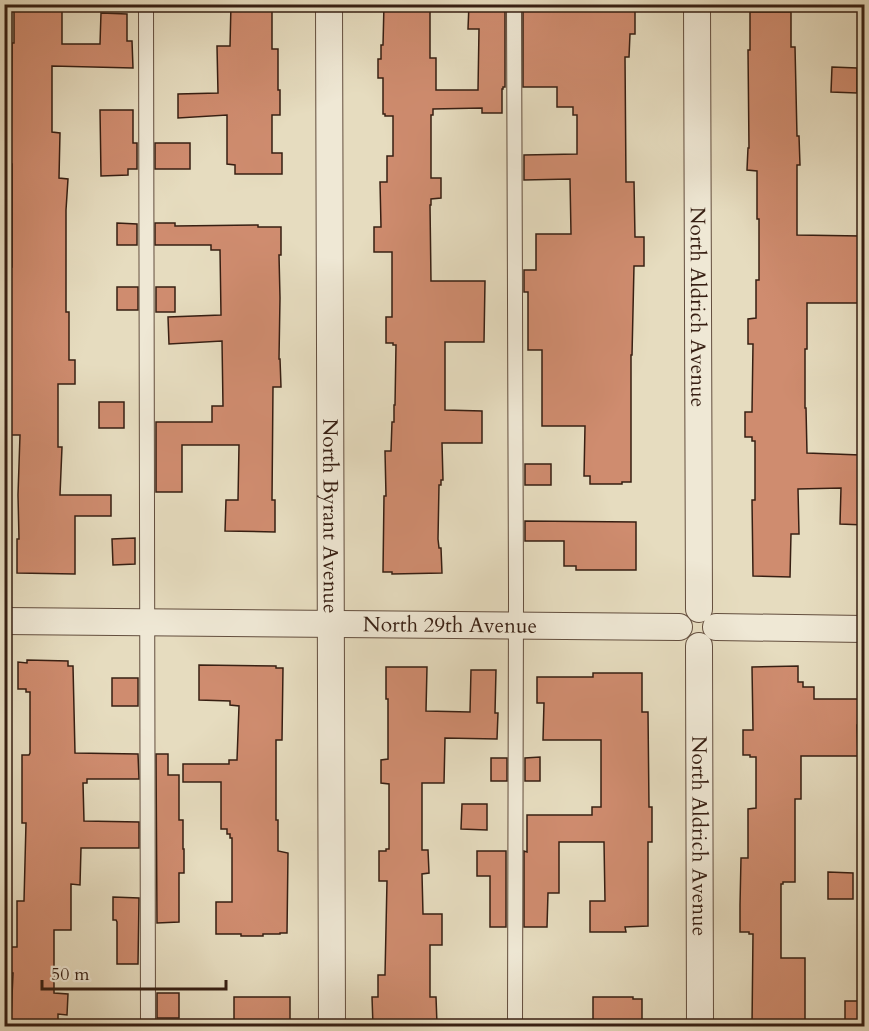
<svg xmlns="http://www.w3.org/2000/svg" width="869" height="1031" font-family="Cardo,serif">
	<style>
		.building { fill: #cf8c6f; stroke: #371f13; stroke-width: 1.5 }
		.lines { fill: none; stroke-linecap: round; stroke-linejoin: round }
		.lane-casing { stroke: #634e3e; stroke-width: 16 }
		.street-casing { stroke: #634e3e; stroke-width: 28 }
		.lane { stroke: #efe8d5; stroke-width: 14 }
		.street { stroke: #efe8d5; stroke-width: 26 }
		.labels { text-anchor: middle; stroke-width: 6; stroke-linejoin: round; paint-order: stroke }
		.street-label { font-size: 21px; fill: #371f13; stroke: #efe8d5 }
	</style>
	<rect width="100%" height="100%" fill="#e6dcbf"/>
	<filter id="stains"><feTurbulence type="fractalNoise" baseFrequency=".00333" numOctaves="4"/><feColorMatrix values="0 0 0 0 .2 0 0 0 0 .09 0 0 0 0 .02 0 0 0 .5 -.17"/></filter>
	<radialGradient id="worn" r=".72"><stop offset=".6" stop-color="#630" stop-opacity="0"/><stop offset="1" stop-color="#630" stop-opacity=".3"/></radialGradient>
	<g class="building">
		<path d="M20,4H57V9H62V44H100L101,13L127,14V41H132L133,68L52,66V132L60,133L59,178L68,179L66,210V312H69V360H75V384H58V447H62L60,495H111V516H75V574L17,573V539H19L18,495L20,435H11L9,338H8V311H11V267H12V164H11L12,43H14V6H20Z"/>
		<path d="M231,4H272V49H278V90H280V115H272V153H282V174H235V165L227,164V115L178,118V94L218,93L217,46H230Z"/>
		<path d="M384,4H430V58H436V90H478L479,29H468L469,4H505V87H503V89H502V113H482V108L433,109V115H431V178H441V198L431,199V205H430L431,281H485L484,342H445V410L482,411V443H442L443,480H441V485H439L438,539L439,548H441L442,573L392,574V572H383L384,496H386L385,451H391L392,422H394V405H395L396,345H393V343H386V317H392V252H374V227H381L380,182H387V156H393V116H385V114H383V78H378V59H381V45H383Z"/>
		<path d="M523,4H627V6H635V34H630L629,57H625L626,182H634L635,237H644V266H634L632,355H631V482H622V484H590V476H584L585,426H542V350H528V292H524V270H536V234H571L570,179L524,180V155L577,154V115H573V107H557V87H523Z"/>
		<path d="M750,12H791V47H795L797,136H799L800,165H797V235L861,236V303H807V349H805V408H806L807,453L860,455V500H864V525L840,524L841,488L798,489L799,534H791L790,577L753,576L752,500H755V441H752V437H745V412H752L753,344H748V319L756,318V280H759V219H757V171L747,170L748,148H749L748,50H750Z"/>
		<path d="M832,67L857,68V93L831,92Z"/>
		<path d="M100,110H133V143H137V169H128V175L101,176Z"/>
		<rect x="155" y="143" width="35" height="26"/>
		<path d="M117,223L137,224V245H117Z"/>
		<path d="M155,223H175V226L258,225V227H281V255H279L280,298L279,359H280L281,387H273L272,500H275V532L225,531L226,500H238L239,445H182V492H156V422H212V406H223L222,341L169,344L168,317L221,315L220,250H211V245H155Z"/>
		<rect x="117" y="287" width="21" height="23"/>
		<rect x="156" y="287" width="19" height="25"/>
		<rect x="99" y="402" width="25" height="26"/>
		<rect x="525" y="464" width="26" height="21"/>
		<path d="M525,521L636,522V570H576V566H564V541H525Z"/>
		<path d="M135,538V564L113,565L112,539Z"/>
		<path d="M27,660L68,661V666H73L75,753L138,754L139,779H87V783H83L84,821L139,822V848H81L80,885L71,884V930H54V993L68,994L67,1015L58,1014V1022L11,1020L13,973H10V947H17V901H24L26,823H22V755H29L30,753V692H26V689H18V662L27,663Z"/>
		<path d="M199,665L276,666V668H283L282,740H276V820H278V851L288,853L287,933H280V934H263V936H241V934H216V902H232V838H230V834H227V829H221V782H183V764H229V760H237L239,706L230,705V701L199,700Z"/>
		<path d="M798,666V682H803V687H814V699H864V725H857L858,756H801V799H795V882H783V884H781V958H805V1026H752L753,934H749V932H740V905L741,858H748V809L756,808V757H750V755H743V730H753L752,667Z"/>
		<path d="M386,667H427L426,711L470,712L471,670H496L495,713H498L497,739L445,738L444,783H422V850H428L429,873L422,874L423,914H442V945H430V997H436L437,1024H429V1026H373L372,997H378V975H385L387,881H379V851H386V849H389V784L381,783V760L388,759V699H386Z"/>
		<path d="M593,673H642V712H648L649,807H652V842H648V926L625,927L626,932H590V901H605L604,842H559V893H548L547,927H524V851L527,852V815H592V807H601V740H543L544,703H537V677H593Z"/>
		<rect x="112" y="678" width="26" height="28"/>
		<path d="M156,754H168V775H179V820H183V849H184V873H179V922L157,923Z"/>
		<path d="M540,757V781H525V758Z"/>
		<rect x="491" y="758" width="16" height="23"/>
		<path d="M462,804H487V830L461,829Z"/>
		<path d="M477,851H506V927H490V876H477Z"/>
		<path d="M828,872L853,873V899H828Z"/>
		<path d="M113,897L139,898L138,964H117V922L116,920H113Z"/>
		<rect x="157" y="993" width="22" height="25"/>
		<rect x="234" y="997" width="56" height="25"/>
		<path d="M593,997H633V999H642V1026H593Z"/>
		<rect x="845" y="1001" width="19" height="23"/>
	</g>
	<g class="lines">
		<defs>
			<g id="lane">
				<path d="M146,4L148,1026"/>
				<path d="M514,4L516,597L515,1026"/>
			</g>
			<g id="street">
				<path id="s1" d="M329,4L332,1026"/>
				<path id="s2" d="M697,4L699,609"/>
				<path id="s3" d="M4,621L679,627"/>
				<path d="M716,627L864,629"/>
				<path id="s4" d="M699,646L700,1026"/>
			</g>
		</defs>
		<use href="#lane" class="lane-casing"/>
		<use href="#street" class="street-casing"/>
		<use href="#lane" class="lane"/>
		<use href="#street" class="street"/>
	</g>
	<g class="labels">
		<g class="street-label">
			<text dy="7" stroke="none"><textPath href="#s2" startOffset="303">North Aldrich Avenue</textPath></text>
			<text dy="7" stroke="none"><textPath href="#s1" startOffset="512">North Byrant Avenue</textPath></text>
			<text dy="7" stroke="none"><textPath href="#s3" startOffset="446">North 29th Avenue</textPath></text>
			<text dy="7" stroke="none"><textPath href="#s4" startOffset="190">North Aldrich Avenue</textPath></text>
		</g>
	</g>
	<rect width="869" height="1031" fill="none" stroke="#e6dcbf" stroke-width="24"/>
	<rect x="6" y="6" width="857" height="1019" fill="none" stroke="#371f13" stroke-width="3"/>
	<rect x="12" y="12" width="845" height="1007" fill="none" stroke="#371f13" stroke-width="1.5"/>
	<path d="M42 980v9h184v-9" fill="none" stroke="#371f13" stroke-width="3"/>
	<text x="51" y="980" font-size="18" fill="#371f13" stroke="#efe8d5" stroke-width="4.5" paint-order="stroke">50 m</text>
	<rect width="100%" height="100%" filter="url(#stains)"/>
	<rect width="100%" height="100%" fill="url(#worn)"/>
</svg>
